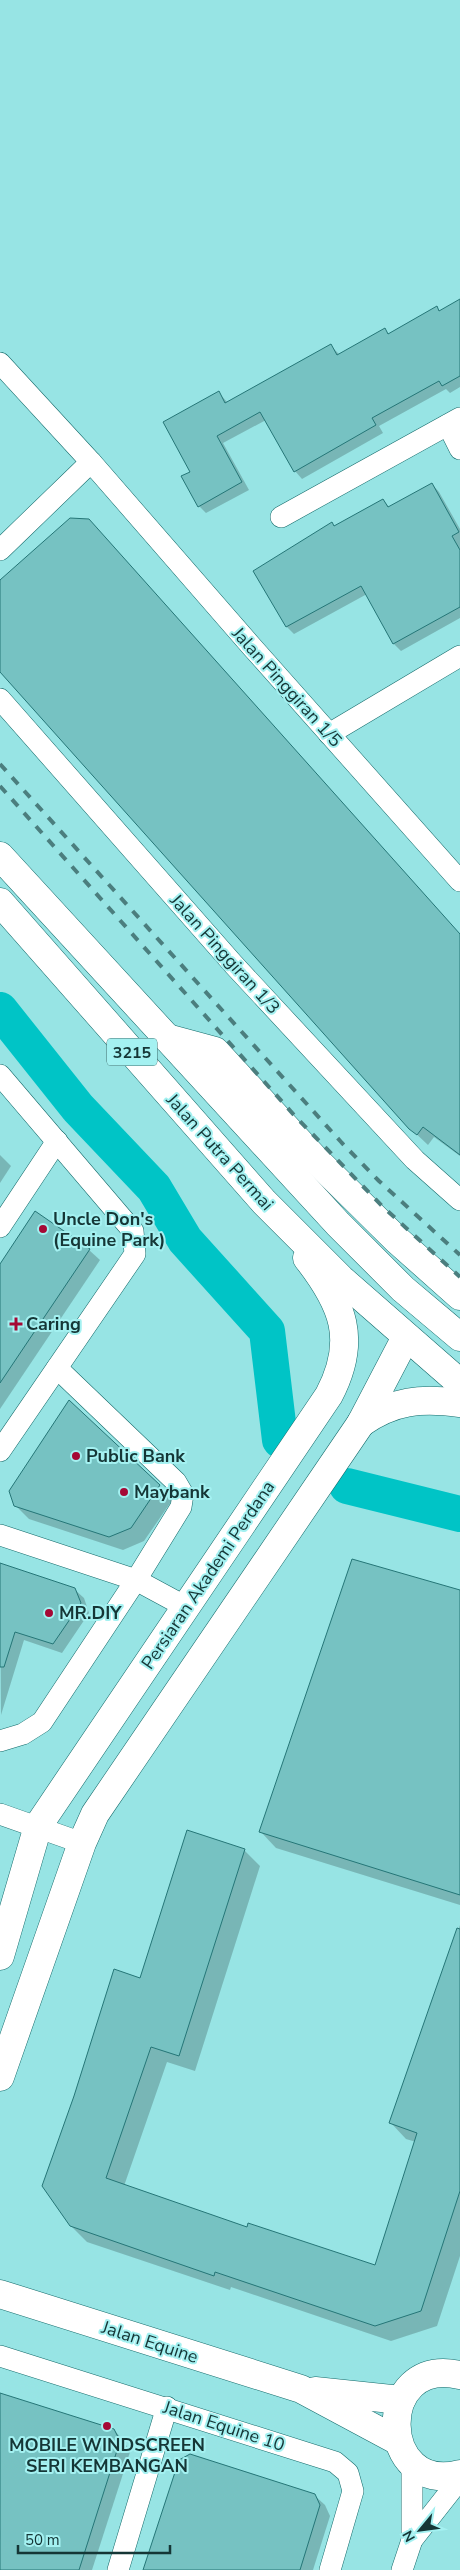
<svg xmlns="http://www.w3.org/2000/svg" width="460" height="2570" font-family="'Nunito Sans',sans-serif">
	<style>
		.shadow { fill: #0003 }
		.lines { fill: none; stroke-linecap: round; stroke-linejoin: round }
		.river { stroke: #00c4c6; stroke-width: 36 }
		.building { fill: #76c2c2; stroke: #257677 }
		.minor-casing { stroke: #136a6a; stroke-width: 22 }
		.tertiary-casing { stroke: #136a6a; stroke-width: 29 }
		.primary-casing { stroke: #136a6a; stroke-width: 29 }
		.minor { stroke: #fff; stroke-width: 21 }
		.tertiary { stroke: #fff; stroke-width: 28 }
		.primary { stroke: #fff; stroke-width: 28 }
		.rail { stroke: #4b7e7e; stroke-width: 4; stroke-dasharray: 9 9; stroke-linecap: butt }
		.poi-dot { fill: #a50935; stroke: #a4f1f1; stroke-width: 2 }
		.labels { text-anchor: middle; stroke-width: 4; stroke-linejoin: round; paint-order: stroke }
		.shield { fill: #a4f1f1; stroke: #406e6e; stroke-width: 1 }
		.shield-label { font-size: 16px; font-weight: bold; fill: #153636 }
		.street-label { font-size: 18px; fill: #153636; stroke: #a4f1f1 }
		.poi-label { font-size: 18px; font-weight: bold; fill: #153636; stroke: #a4f1f1; text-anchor: start }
	</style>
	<rect width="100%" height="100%" fill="#97e4e4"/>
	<g class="shadow">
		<path d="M460,300V387L450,393L446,389L379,426L383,433L302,479L295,471L266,420L223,443L249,490L206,513L199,506L192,472L218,392L228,403L331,346L340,355L385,330L389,334L437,308L440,311Z"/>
		<path d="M432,484L439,492L460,529V618L401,651L394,644L367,594L294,634L287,627L255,571L383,500L390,508Z"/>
		<path d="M0,582L460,934V1156L434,1137L428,1145L410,1128L0,670Z"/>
		<path d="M0,1155L11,1166L0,1183Z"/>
		<path d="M89,1250L100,1260L0,1409V1267Z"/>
		<path d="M159,1486L173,1499L144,1541L123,1550L29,1519L15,1505Z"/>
		<path d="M0,1565L74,1589L84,1598L89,1613L62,1653L24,1640L1,1715Z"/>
		<path d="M460,1592V1905L276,1848L261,1832Z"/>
		<path d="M244,1850L260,1866L195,2071L167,2062L124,2186L248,2228L376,2267L416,2142L406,2139L391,2123L460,1925V2256L437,2326L391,2341L231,2287L230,2290L87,2242L71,2226L141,1979Z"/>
		<path d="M0,2394L114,2430L124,2441L130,2452L92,2570H0Z"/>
		<path d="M314,2495L325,2505L330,2516L313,2570H145Z"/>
	</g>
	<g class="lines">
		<g class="river">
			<path d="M0,1010L78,1108L154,1188L185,1240L267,1331L280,1440"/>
			<path d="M347,1486L460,1514"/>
		</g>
	</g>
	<g class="building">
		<path d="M460,299V376L442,386L439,381L372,418L376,425L294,472L260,412L217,436L242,482L198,507L181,476L190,472L163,422L219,391L225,403L331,344L337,355L385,328L388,334L437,306L439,311Z"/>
		<path d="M432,483L459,532L452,536L460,550V607L393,644L361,586L286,627L253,571L332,522L334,526L383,499L388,507Z"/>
		<path d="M70,518L89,519L460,934V1155L423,1127L417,1135L409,1129L0,672V580Z"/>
		<path d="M35,1211L90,1249L0,1383V1264Z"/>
		<path d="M69,1400L160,1485L131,1528L109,1537L14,1506L9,1491Z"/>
		<path d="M352,1559L460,1590V1895L259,1832Z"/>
		<path d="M0,1563L75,1588L81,1603L53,1644L15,1632L4,1667H0Z"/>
		<path d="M187,1830L245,1849L179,2056L151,2047L106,2178L247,2227L248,2223L375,2265L417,2133L389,2123L457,1928L460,1929V2191L421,2311L375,2326L215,2272L214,2276L70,2226L42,2186L74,2096L114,1969L140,1978Z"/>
		<path d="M0,2393L114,2429L120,2441L79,2570H0Z"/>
		<path d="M190,2454L315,2494L320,2505L300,2570H143L179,2460Z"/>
	</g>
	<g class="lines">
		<defs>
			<g id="minor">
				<path d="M0,363L91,462"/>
				<path d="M448,425L460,449"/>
				<path d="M281,517L460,418"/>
				<path d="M0,550L91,462L252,647L460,881"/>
				<path d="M0,699L234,965L415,1160L460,1200"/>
				<path d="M329,734L460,656"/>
				<path d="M0,1075L133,1231L135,1254L0,1451"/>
				<path d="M0,1227L57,1141"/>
				<path d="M0,1535L136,1580L186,1607"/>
				<path d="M0,1741L23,1734L42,1722L136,1580L181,1507L183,1494L176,1482L57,1368"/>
				<path d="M0,1814L82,1843"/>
				<path d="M0,2356L335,2462L348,2473L353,2491L330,2570"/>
				<path d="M412,2463V2540"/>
				<path d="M118,2570L167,2407"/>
				<path d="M402,2570L412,2540L460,2479"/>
			</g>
			<g id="tertiary">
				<path d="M167,1038L215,1051L314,1158L397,1240L460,1296"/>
				<path d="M0,1956L38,1826L329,1395C358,1340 343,1304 307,1258"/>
				<path d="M0,2077L82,1843L95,1814L361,1423L406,1337"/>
				<path d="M0,2294L301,2389L398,2441"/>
				<path d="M460,2375C373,2355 378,2496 460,2474"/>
				<path d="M315,2391L401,2400"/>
			</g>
			<g id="primary">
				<path d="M0,856L338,1224L403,1289L460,1337"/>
				<path d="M0,902L264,1202L341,1279L460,1383"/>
				<path d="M361,1423C394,1400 421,1398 460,1403"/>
			</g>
		</defs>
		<use href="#minor" class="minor-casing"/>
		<use href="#tertiary" class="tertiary-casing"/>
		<use href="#primary" class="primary-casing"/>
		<use href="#minor" class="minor"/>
		<use href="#tertiary" class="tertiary"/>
		<use href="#primary" class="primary"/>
		<g class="rail">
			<path d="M0,764L342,1143L379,1181L460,1255"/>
			<path d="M0,786L294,1115L382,1206L460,1277"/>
		</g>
	</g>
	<g class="poi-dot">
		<circle cx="43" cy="1229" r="5"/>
		<path d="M13.5 1316.5h5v5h5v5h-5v5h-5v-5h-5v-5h5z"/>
		<circle cx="76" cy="1456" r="5"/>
		<circle cx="124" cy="1492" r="5"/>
		<circle cx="49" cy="1613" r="5"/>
		<circle cx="107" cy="2426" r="5"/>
	</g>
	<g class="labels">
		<rect class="shield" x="107" y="1038.5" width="50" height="27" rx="4"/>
		<g class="shield-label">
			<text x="132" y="1058">3215</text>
		</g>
		<g class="street-label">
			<text transform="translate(287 687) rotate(48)" y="6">Jalan Pinggiran 1/5</text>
			<text transform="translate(225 954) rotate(48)" y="6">Jalan Pinggiran 1/3</text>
			<text transform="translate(220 1152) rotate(48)" y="6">Jalan Putra Permai</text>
			<text transform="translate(208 1575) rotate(-56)" y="6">Persiaran Akademi Perdana</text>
			<text transform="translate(150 2342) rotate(18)" y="6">Jalan Equine</text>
			<text transform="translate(224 2426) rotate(18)" y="6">Jalan Equine 10</text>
		</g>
		<g class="poi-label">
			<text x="53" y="1225">Uncle Don's<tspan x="53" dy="21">(Equine Park)</tspan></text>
			<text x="26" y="1330">Caring</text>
			<text x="86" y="1462">Public Bank</text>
			<text x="134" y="1498">Maybank</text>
			<text x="59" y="1619">MR.DIY</text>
			<text x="107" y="2451" text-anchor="middle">MOBILE WINDSCREEN<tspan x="107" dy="21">SERI KEMBANGAN</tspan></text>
		</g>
	</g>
	<g transform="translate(420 2530) rotate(241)" stroke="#a4f1f1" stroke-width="4" paint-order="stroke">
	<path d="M0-4L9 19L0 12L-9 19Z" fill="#153636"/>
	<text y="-8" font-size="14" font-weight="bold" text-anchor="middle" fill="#153636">N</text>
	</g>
	<path d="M18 2545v8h152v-8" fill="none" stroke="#153636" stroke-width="2.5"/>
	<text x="25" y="2545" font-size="15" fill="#153636" stroke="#a4f1f1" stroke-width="4" paint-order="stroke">50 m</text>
</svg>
